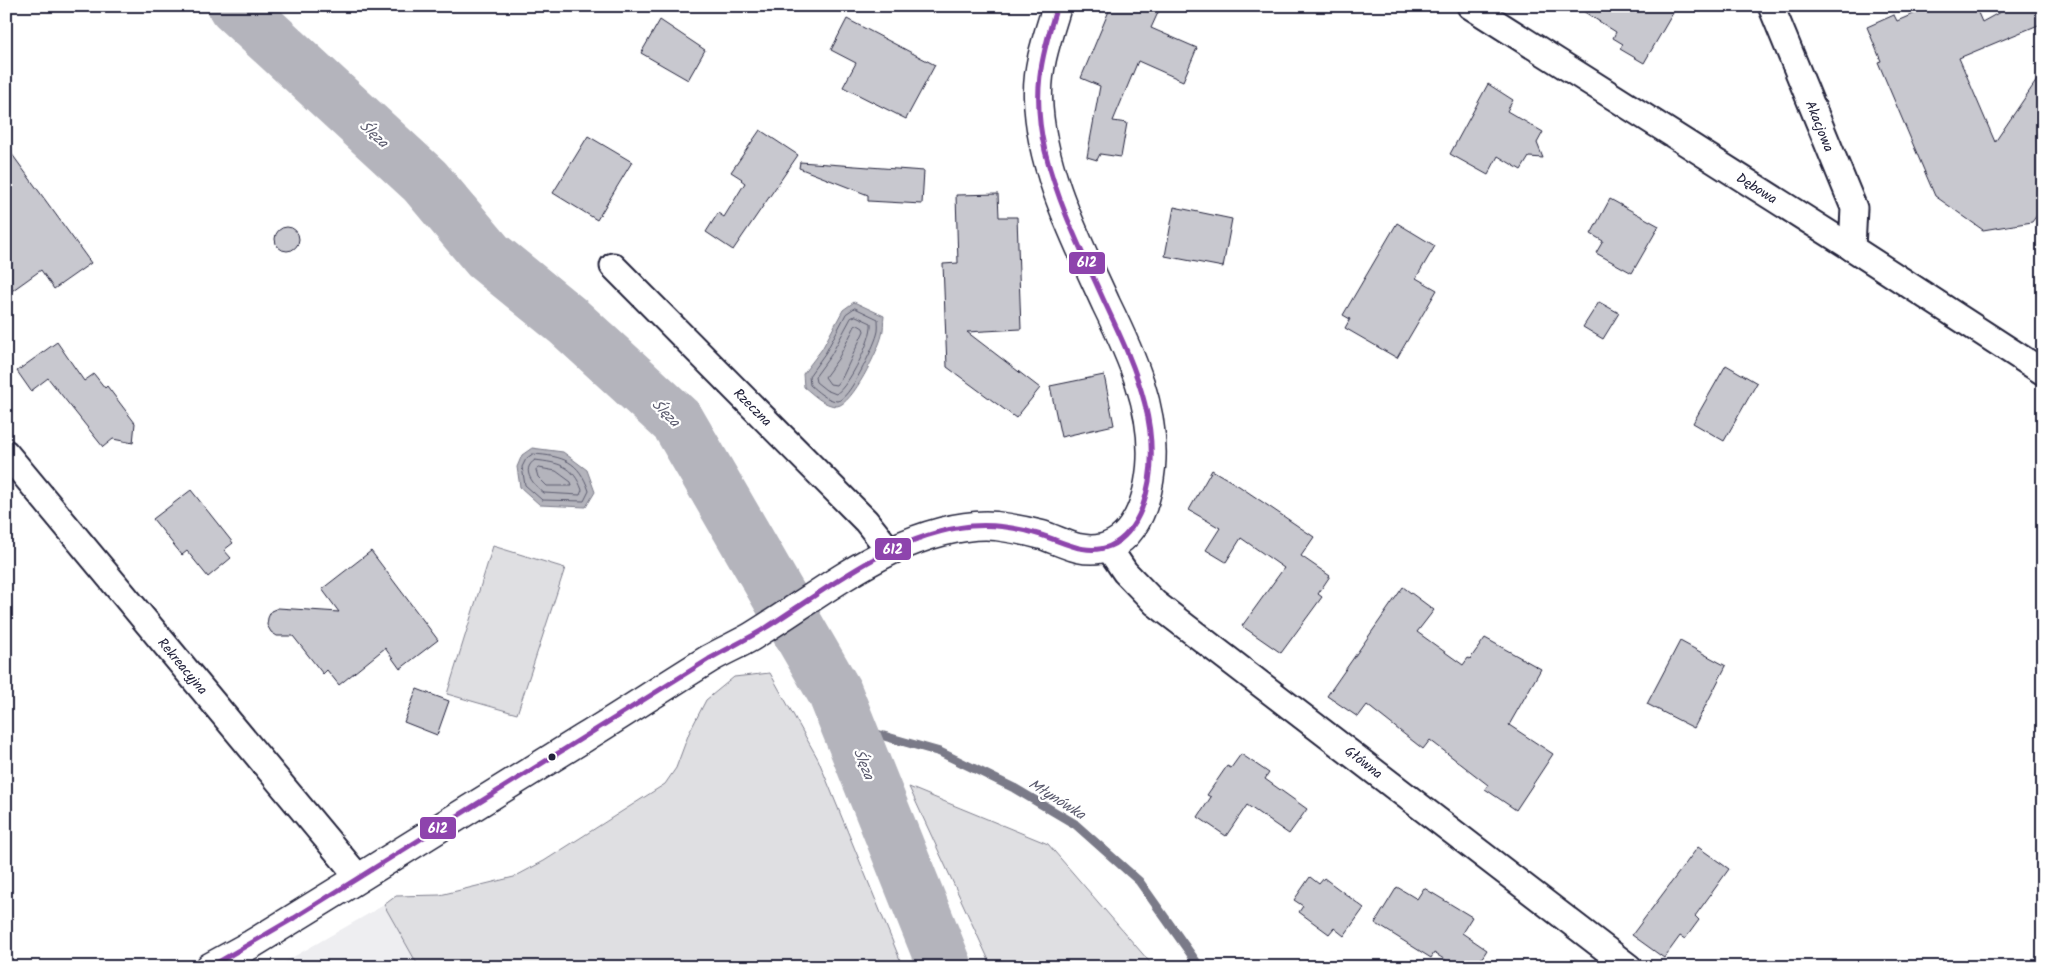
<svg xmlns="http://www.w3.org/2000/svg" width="2049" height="973" font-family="Kalam,sans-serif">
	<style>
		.built { fill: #eeeef1 }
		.green { fill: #dfdfe2; stroke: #80808e }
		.water { fill: #b4b4bc; stroke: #7a7a88 }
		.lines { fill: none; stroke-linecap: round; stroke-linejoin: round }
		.shore { stroke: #5c5c6f; stroke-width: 1 }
		.stream { stroke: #7a7a88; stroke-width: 9 }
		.river { stroke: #b4b4bc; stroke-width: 55 }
		.building { fill: #c8c8cf; stroke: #22223b }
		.minor-casing { stroke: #22223b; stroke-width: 29 }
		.tertiary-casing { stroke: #22223b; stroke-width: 31 }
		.minor { stroke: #fff; stroke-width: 25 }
		.tertiary { stroke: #fff; stroke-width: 28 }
		.bus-1-casing { stroke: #fff; stroke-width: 9 }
		.bus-1 { stroke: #8e44ad; stroke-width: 5 }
		.bus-dot { fill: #22223b; stroke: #fff; stroke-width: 2 }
		.labels { text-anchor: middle; stroke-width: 4.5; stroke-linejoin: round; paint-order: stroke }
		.street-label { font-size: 14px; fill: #22223b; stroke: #fff }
		.water-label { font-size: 15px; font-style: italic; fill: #5c5c6f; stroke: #fff }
		.line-badge { stroke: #fff; stroke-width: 2 }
		.badge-label { font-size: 14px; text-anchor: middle; font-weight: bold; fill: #fff }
	</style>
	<rect width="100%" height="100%" fill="#fff"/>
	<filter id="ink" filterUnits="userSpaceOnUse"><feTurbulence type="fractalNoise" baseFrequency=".02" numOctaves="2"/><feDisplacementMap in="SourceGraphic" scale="10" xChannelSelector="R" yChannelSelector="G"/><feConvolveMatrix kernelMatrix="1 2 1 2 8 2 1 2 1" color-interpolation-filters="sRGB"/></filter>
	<g filter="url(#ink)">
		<path class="built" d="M384,905L419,967H283L281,964Z"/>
		<g class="green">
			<path d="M493,546L565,568L517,714L447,694Z"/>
			<path d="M770,673L818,759L903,967H419L384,905L396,896L440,895L514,877L544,861L665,784L676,768L689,733L706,700L734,677Z"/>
			<path d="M909,787L1048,844L1154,967H992Z"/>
		</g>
		<g class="water">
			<path d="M854,302L884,316C883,322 884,329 882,335C879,349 852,405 837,406C824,406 813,394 804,387L803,374L822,349L843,310Z"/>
			<path d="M532,448L563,452L587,470L595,492L586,507L540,505L520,487L517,467L522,455Z"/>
		</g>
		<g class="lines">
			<g class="shore">
				<path d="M855,308L878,319C878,324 879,330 877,335C874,346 849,401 837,401C826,400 817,391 810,385L809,376L826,352L846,314Z"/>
				<path d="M856,316L871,323C873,338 849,386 836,394L826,390L816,382L815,377L831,355L851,318Z"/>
				<path d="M858,325L863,328L864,331L843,376L836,385L830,384L825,377L838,359L855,326Z"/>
				<path d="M533,454C563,456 579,461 589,491L584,501L542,500L525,485L522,467L526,459Z"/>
				<path d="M535,460C559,463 573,465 582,490L580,495L544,493C535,486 519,470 535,460Z"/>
				<path d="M539,468L556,471L571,482L572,486H547L538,477L536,470Z"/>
			</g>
			<path class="stream" d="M849,726L940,752L1014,788L1075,824L1139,881L1200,967"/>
			<path class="river" d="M235,6L425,181L488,256L569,322L678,422L835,693L945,967"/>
		</g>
		<g class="building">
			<path d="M1111,6H1161L1151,28L1197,48L1183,81L1138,61L1113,121L1127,123L1121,157L1100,154L1097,160L1087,157L1100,86L1081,78Z"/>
			<path d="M1575,6H1677L1644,63L1620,49L1623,44L1613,38L1616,32Z"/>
			<path d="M1932,6H1975L1982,22L2011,6H2043V23L1959,58L1995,142L2043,71V207L2032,222L1983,230L1935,196L1878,62L1881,61L1867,27L1894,15L1897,21Z"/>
			<path d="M847,19L935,65L906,119L843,87L856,63L831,50Z"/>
			<path d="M660,20L705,50L688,80L641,53Z"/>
			<path d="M1488,84L1513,100L1507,111L1543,132L1537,143L1543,158L1529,157L1521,170L1498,156L1488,175L1450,154Z"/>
			<path d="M760,130L798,155L733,250L706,232L718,213L724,217L745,183L741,180L742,179L731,172Z"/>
			<path d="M588,136L632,162L597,220L553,193Z"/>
			<path d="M6,146L91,263L54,289L41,270L6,295Z"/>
			<path d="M800,162L924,171L922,204L868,201V195L799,168Z"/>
			<path d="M998,194L999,217H1017L1021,329L967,332L1040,388L1016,418L947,367L943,264L958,263L956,195Z"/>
			<path d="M1610,199L1659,226L1632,273L1596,253L1603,241L1591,234Z"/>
			<path d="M1174,207L1232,219L1223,267L1165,256Z"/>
			<path d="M1397,223L1435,246L1416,278L1437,290L1397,358L1345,328L1350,319L1343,315Z"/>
			<circle cx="287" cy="239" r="12"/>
			<path d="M1599,302L1619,313L1603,339L1583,327Z"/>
			<path d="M57,342L84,381L94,374L105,388L107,386L135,423L133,443L113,439L103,447L48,378L31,391L17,371Z"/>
			<path d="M1726,365L1757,383L1724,441L1693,423Z"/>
			<path d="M1104,375L1114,425L1061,437L1050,386Z"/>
			<path d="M1212,470L1239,486L1314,537L1301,556L1330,576L1318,594L1322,597L1281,653L1242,626L1284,568L1241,538L1226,562L1206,550L1220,528L1189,510Z"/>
			<path d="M191,490L233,543L224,550L231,558L208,577L187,551L182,555L153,519Z"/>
			<path d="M371,551L438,640L400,669L385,648L339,685L327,670L323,674L293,636H277L271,632L267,625L268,618L271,611L278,608L339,612L322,589Z"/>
			<path d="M1403,587L1434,610L1417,632L1463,665L1468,658L1470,659L1485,638L1541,669L1509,725L1553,754L1516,810L1485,789L1488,785L1430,740L1423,749L1367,705L1358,717L1327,696Z"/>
			<path d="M1680,641L1726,666L1694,728L1647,704Z"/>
			<path d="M417,689L449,701L437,735L404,722Z"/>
			<path d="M1241,754L1269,773L1265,779L1307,809L1289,834L1247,805L1226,836L1198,817L1211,797L1207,795L1227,766L1231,768Z"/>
			<path d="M1698,847L1729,869L1695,916L1699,920L1685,939L1680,936L1664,958L1632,935Z"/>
			<path d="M1310,877L1319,884L1324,878L1364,908L1344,936L1334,928L1329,934L1299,912L1303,906L1294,900Z"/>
			<path d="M1397,887L1417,899L1424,888L1472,917L1462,933L1487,950L1476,967H1457L1434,953L1431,958L1375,923Z"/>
		</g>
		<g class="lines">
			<defs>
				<g id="minor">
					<path d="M1470,6L1852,248L2043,372"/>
					<path d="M1771,6L1854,208L1852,248"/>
					<path d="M613,266L866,521L890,551"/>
					<path d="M6,453L359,878"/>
					<path d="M1108,547L1125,572L1155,603L1629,967"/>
				</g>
				<path id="tertiary" d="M210,967L252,944C363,876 473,807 584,738C626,712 667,685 709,659C723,651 737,645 751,637C797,609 841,575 890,551C921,536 962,523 996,526C1011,528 1027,531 1042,535C1054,539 1066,545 1078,548C1129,559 1147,508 1151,467C1156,409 1131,355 1106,304C1077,240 1040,170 1038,97C1037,65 1048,36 1057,6"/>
			</defs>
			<use href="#minor" class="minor-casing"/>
			<use href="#tertiary" class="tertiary-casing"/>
			<use href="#minor" class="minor"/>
			<use href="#tertiary" class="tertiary"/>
			<defs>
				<path id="bus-1" d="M210,967L294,918L709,659C728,648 748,639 767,627C830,587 894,534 971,526C994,524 1019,528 1041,535C1064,542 1086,556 1110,546C1126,539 1136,523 1142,508C1168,436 1135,367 1105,303C1083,254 1058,204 1045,151C1032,95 1040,60 1057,6"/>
			</defs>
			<use href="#bus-1" class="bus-1-casing"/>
			<use href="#bus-1" class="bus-1"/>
		</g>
	</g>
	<circle class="bus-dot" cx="552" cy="757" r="4.5"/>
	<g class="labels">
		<g class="street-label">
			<text transform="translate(1820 126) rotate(68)" y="5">Akacjowa</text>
			<text transform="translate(1757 188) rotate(32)" y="5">Dębowa</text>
			<text transform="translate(753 407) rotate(45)" y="5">Rzeczna</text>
			<text transform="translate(183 666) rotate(50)" y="5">Rekreacyjna</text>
			<text transform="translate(1364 762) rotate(38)" y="5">Główna</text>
		</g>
		<g class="water-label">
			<text transform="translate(374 134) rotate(42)" y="5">Ślęza</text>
			<text transform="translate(666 413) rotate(45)" y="5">Ślęza</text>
			<text transform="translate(864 764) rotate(68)" y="5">Ślęza</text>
			<text transform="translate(1057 799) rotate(32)" y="5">Młynówka</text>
		</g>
	</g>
	<g class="line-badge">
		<rect x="1068" y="251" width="38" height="24" rx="5" fill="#8e44ad"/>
		<rect x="874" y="537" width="38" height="24" rx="5" fill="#8e44ad"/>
		<rect x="419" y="816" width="38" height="24" rx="5" fill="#8e44ad"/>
	</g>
	<g class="badge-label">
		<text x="1087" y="267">612</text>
		<text x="893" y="554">612</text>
		<text x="438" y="833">612</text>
	</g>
	<rect width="2049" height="973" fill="none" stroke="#fff" stroke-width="25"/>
	<rect x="12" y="12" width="2024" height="948" fill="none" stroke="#22223b" stroke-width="2" filter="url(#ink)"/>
</svg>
